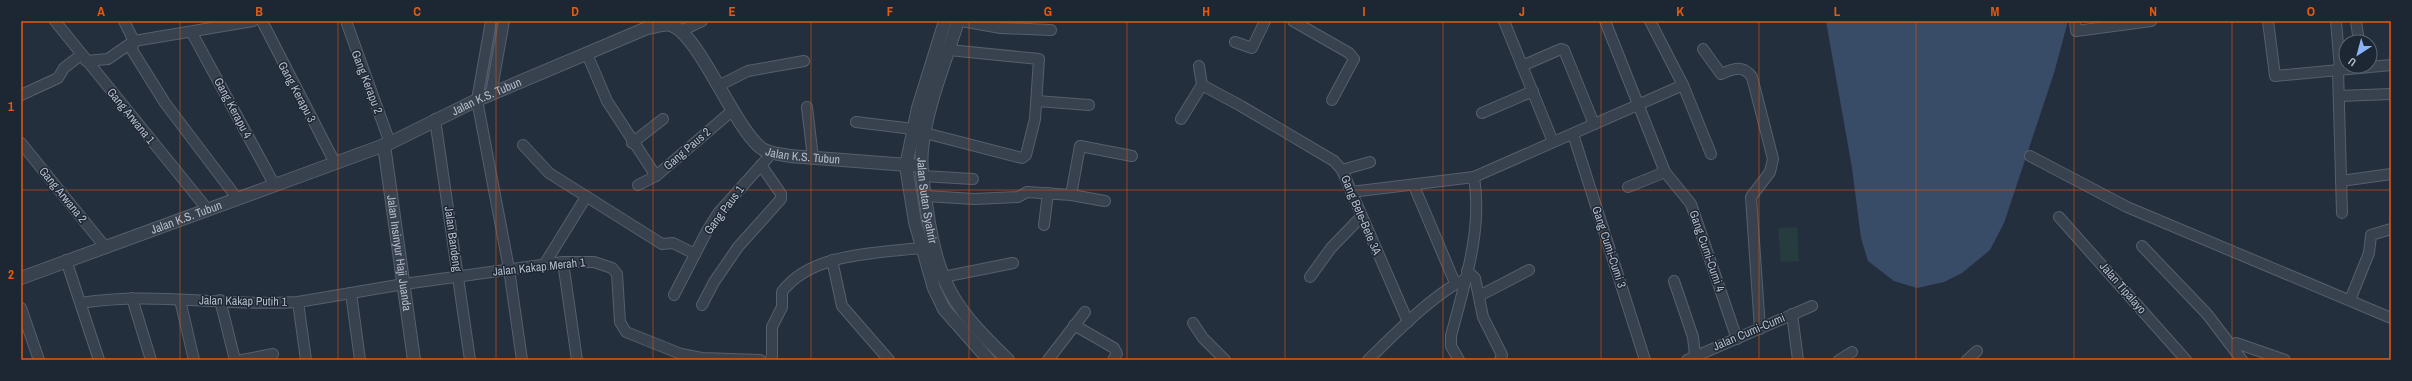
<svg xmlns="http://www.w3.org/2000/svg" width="2412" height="381" font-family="'Archivo Narrow',sans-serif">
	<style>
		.green { fill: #263c3f }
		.water { fill: #394c67 }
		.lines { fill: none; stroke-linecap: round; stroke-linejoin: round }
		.river { stroke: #394c67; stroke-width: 16 }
		.minor-casing { stroke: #565f6c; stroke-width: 12 }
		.tertiary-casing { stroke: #565f6c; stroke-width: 14 }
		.minor { stroke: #38414e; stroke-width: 10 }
		.tertiary { stroke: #38414e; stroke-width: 12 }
		.grid { fill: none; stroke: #e8590c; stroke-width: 1; stroke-opacity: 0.55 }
		.labels { text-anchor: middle; stroke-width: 3; stroke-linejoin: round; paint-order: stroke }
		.street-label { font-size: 12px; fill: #b4bcc9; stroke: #1d2633 }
		.neatline { fill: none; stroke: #e8590c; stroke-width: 1.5 }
		.grid-label { font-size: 13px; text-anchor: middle; font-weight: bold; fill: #e8590c }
	</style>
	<rect width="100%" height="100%" fill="#242f3e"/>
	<path class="green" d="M1797,227L1799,261L1781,262L1778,228Z"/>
	<path class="water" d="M1826,21H2068L2054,73L2004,223L1990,250L1962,273L1944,282L1917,288L1894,281L1868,261L1861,238L1852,168Z"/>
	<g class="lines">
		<path class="river" d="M487,84L496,21"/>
		<defs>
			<g id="minor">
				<path d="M55,21L208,210"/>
				<path d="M124,21L134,41L132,50L165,103L237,198"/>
				<path d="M262,21L335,163"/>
				<path d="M346,21L390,143"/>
				<path d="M491,21L477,100L509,269L522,360"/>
				<path d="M961,21L1001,28L1051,30"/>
				<path d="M1293,21L1349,53L1354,59L1332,100"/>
				<path d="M1504,21L1553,142"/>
				<path d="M1605,21L1665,172L1691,204L1737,339"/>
				<path d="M1650,21L1683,85L1711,154"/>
				<path d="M2075,21L2076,31L2151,21"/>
				<path d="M2268,21L2275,76L2391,65"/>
				<path d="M2336,21L2340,69"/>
				<path d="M2356,21L2359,42"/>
				<path d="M681,31L702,21"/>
				<path d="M192,33L274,184"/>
				<path d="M1235,42L1252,48L1265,21"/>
				<path d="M1703,49L1721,74C1733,69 1743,64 1752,77L1773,159L1770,172L1751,197L1760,329"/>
				<path d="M587,54L607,101L656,176"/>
				<path d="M86,61L108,59L134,41L253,21"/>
				<path d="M1522,66L1561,49L1564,50L1594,124"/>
				<path d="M2338,70L2342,213"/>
				<path d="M1202,85L1241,106L1334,161L1342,170L1408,322"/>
				<path d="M718,86L748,71L804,61"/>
				<path d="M491,94L504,21"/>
				<path d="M21,95L58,78L64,68L81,55"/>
				<path d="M2339,96L2391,94"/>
				<path d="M1037,101L1089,105"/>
				<path d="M807,107L813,158"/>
				<path d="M1482,113L1533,91"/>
				<path d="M435,119L470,360"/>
				<path d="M1181,119L1202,85L1199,66"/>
				<path d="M856,122L913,129"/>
				<path d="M925,133L1022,158L1026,155L1035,119L1039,59L949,50"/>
				<path d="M1573,134L1645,360"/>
				<path d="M21,143L106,248"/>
				<path d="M632,143L663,119"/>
				<path d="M523,145L549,173L662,244L673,243L695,254"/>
				<path d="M2030,156L2127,207L2391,318"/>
				<path d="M1342,170L1370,162"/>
				<path d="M922,176L973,179"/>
				<path d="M2341,181L2391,174"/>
				<path d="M638,185L656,176L733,110"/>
				<path d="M1414,186L1455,283"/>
				<path d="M1628,187L1665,172"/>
				<path d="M1351,192L1474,177"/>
				<path d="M1071,195L1080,146L1132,156"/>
				<path d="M925,196L974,199L1018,197L1027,192L1071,195L1105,201"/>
				<path d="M2059,217L2186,360"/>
				<path d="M1044,225L1048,193"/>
				<path d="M2142,246L2207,314L2242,360"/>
				<path d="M66,260L99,360"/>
				<path d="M832,260L842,306L889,360"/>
				<path d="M563,262L577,360"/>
				<path d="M544,265L586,197"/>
				<path d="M1467,271L1475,278L1483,317L1502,355L1500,360"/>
				<path d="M943,277L1013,263"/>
				<path d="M1310,277L1331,248L1361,217"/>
				<path d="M1674,281L1693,337L1695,355"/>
				<path d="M351,293L360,360"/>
				<path d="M674,295L707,231L719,212L772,153"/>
				<path d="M1479,296L1529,270"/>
				<path d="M132,298L151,360"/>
				<path d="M180,300L194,360"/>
				<path d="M220,300L235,360"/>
				<path d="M2350,300L2369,253L2371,235L2391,229"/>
				<path d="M298,302L306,360"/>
				<path d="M81,303C153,291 226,307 298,302L404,284L563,262H594L612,268L617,274L620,322L626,332L681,354L702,358L760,360"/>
				<path d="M702,305L714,282L738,247L781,199V194L761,165"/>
				<path d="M21,308L39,360"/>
				<path d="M1792,314L1798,360"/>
				<path d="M1193,323L1203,338L1225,360"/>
				<path d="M1074,325L1114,348L1117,354L1113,360"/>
				<path d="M2236,343L2285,360"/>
				<path d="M242,360L273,354"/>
				<path d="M770,360L772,356V327L782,307V292C810,253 877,253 921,248"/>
				<path d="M1048,360L1085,312"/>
				<path d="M1368,360C1393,336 1435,292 1466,279"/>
				<path d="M1459,360L1451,346V336C1464,285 1483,230 1474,177L1683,85"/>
				<path d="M1687,360L1812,306"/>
				<path d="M1839,360L1852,352"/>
				<path d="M1967,360L1977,351"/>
			</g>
			<g id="tertiary">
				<path d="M945,21L918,108L906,166L915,222L934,288L944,309L989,360"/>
				<path id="s1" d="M958,21C945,63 927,105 922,149C920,170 924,190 927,210C938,285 954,308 1008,360"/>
				<path id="s2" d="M384,145L414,360"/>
				<path id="s3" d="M21,278L390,143L477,100L647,28C655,27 664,23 671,25C699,34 733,126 761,148C769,154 781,154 790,156L921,166"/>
			</g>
		</defs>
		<use href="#minor" class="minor-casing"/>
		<use href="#tertiary" class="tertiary-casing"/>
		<use href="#minor" class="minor"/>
		<use href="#tertiary" class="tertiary"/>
	</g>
	<path class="grid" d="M180,21V360M338,21V360M496,21V360M653,21V360M811,21V360M969,21V360M1127,21V360M1285,21V360M1443,21V360M1601,21V360M1759,21V360M1916,21V360M2074,21V360M2232,21V360M21,190H2391"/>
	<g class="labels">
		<g class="street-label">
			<text transform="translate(367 82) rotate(69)" y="4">Gang Kerapu 2</text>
			<text transform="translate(297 92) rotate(62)" y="4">Gang Kerapu 3</text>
			<text dy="4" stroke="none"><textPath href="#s3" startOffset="500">Jalan K.S. Tubun</textPath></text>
			<text transform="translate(233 108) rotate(62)" y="4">Gang Kerapu 4</text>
			<text transform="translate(131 116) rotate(51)" y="4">Gang Arwana 1</text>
			<text transform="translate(687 149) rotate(-41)" y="4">Gang Paus 2</text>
			<text dy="4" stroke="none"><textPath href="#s3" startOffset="896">Jalan K.S. Tubun</textPath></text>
			<text transform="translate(63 195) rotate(51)" y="4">Gang Arwana 2</text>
			<text dy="4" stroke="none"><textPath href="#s1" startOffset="185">Jalan Sutan Syahrir</textPath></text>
			<text transform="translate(724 210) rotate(-53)" y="4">Gang Paus 1</text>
			<text transform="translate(1361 215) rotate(67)" y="4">Gang Bete-Bete 3A</text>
			<text dy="4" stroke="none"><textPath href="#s3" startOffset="176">Jalan K.S. Tubun</textPath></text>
			<text transform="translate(453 239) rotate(82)" y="4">Jalan Bandeng</text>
			<text transform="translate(1609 247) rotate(72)" y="4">Gang Cumi-Cumi 3</text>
			<text transform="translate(1707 251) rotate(71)" y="4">Gang Cumi-Cumi 4</text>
			<text dy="4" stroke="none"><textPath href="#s2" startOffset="109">Jalan Insinyur Haji Juanda</textPath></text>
			<text transform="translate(539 267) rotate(-6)" y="4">Jalan Kakap Merah 1</text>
			<text transform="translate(2123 288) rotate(49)" y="4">Jalan Tipalayo</text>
			<text transform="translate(243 301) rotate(1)" y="4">Jalan Kakap Putih 1</text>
			<text transform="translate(1749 332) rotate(-23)" y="4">Jalan Cumi-Cumi</text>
		</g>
	</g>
	<rect width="2412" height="381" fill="none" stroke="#1d2633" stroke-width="44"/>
	<g transform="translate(2358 54) rotate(216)"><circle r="19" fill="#1d2633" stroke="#59626f"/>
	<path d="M0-3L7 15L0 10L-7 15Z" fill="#8ab4f8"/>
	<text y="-6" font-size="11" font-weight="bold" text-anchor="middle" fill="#b4bcc9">U</text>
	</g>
	<rect x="22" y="22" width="2368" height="337" class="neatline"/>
	<g class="grid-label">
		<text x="101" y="16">A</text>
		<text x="259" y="16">B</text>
		<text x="417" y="16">C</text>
		<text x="575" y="16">D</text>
		<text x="732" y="16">E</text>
		<text x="890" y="16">F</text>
		<text x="1048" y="16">G</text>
		<text x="1206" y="16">H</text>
		<text x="1364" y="16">I</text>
		<text x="1522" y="16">J</text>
		<text x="1680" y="16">K</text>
		<text x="1837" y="16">L</text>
		<text x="1995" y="16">M</text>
		<text x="2153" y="16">N</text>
		<text x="2311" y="16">O</text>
		<text x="11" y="111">1</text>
		<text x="11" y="279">2</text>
	</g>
</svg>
